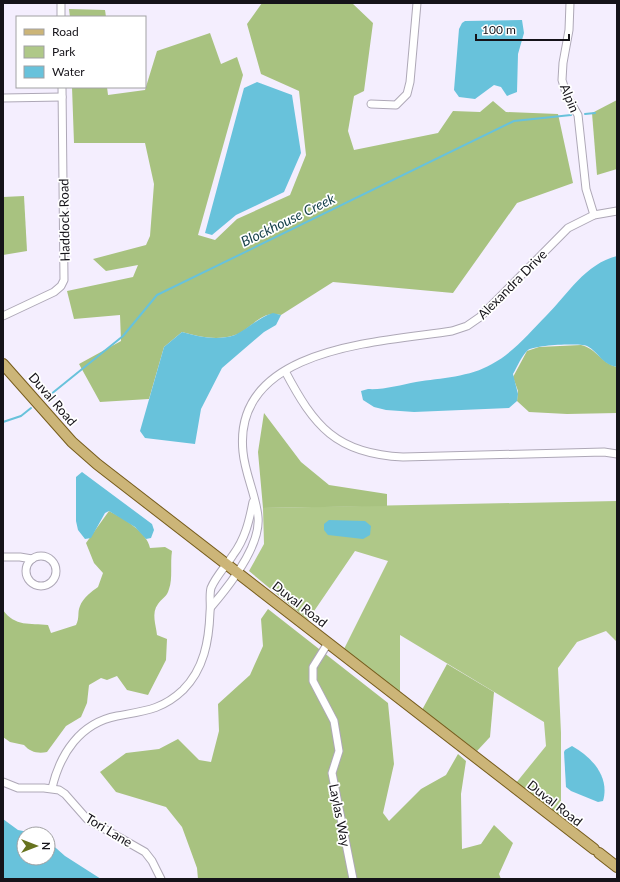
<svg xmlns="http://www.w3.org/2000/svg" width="620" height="882" font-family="Lato,sans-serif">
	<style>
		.green { fill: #afc888 }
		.forest { fill: #a8c280 }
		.water { fill: #68c2db }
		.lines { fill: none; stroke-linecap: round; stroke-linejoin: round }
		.stream { stroke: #68c2db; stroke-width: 2 }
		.street-casing { stroke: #aea8b7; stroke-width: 9 }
		.primary-casing { stroke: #765c1c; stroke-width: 12 }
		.street { stroke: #fff; stroke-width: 7 }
		.primary { stroke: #ccb578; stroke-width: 10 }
		.labels { text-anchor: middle; stroke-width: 3.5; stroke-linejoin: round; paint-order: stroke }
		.street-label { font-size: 13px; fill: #151319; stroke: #fff }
		.water-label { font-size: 14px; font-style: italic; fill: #17414b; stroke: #fff }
	</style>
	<rect width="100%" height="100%" fill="#f4eefe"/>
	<path class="green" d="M617,501V642L606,631L577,642L558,668L561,733V817L516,783L546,746L544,722L400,635V694L344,649L388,561L355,551L308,620L249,571L264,544L263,508Z"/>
	<g class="forest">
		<path d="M262,3H352L373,23L364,91L354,96L348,131L354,150L438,133L453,111L480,112L493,101L506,112L558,114L573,183L517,203L453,293L333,282L281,315C261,309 252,329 235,335C217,341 200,337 182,332L164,347L149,399L100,402L79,364L121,341L120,315L74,319L67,291L133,277L138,265L106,271L93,259L146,245L150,236L154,184L145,143H74L72,87H107L108,95L145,90L157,51L210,33L221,64L237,57L243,75L198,235L215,240L237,219L290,195L306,155L299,91L261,74L247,24Z"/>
		<path d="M69,9L105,10L106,17H70Z"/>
		<path d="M617,100V169L597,175L592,113Z"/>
		<path d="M24,196L27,251L3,255V197Z"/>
		<path d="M581,345C596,348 602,364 617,367V413L567,414L529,412L517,401L518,391L513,377L527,351L539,347Z"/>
		<path d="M264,413L301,462L329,485L387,494V506L263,508L258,452Z"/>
		<path d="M109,511C123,518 147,532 150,548L165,547L172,551C170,563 173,579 169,589C167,597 162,598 158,604C151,613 156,625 157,635L167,639L166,660L148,695L127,690L117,676L107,680L101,678L89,685L87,703L81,717L66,726L47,752C38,754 30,752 24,745L10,742L3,737V610C15,627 30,623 48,625L51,633L76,625C80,617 77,613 80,606C83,598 92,591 98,587L103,573L94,563L86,543Z"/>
		<path d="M268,609L388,703L394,764L383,813L389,821L421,789L446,775L458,754L466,761L461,794L462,849L481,844L494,825L513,843L499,874L501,879H198L197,868L182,827L166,807L116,792L100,772L126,753L159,749L178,739L199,760L211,762L219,731L218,704L250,675L263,646L261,619Z"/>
		<path d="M447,664L494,692L490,737L477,751L422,710Z"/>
	</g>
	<g class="water">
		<path d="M522,20L524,33L518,54L517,92L507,96L501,87L494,85L475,99L459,97L454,90L459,29L462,23L465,21Z"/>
		<path d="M257,82L292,95L301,153L284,192L236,215L212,235L205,233L244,88Z"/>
		<path d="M617,256V367C601,364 599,352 587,346C578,343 536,345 528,350C522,355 517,367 513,374L518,394L517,401L509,408L414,412L386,410L374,407L363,400L361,391L368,389C383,390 401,385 416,382C441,378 470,377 492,364C513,353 530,332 546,316C568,294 585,264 617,256Z"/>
		<path d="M273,313L281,315L276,325L264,332L222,368L201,409L195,444L145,438L140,431L164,347L182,332C200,337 217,341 235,335C248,329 259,317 273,313Z"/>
		<path d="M82,472L152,524L154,530L151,538L146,539L135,527L109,511L105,513L91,538L85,539L78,530L76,521V477Z"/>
		<path d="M329,520L365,521L371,526L370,535L363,539L328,535L324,530V524Z"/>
		<path d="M572,746C592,757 610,777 603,801L598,802L571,791L566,787L564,752L565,750Z"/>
		<path d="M3,819L18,830L38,834H24V858H48V841L65,856L101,879H3Z"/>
	</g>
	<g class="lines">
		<g class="stream">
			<path d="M585,114L595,113"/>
			<path d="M45,399L123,336L157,295L514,121L571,115"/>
			<path d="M3,422L21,416L31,408"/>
		</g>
		<defs>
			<g id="street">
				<path d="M61,3V17"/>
				<path d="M570,3L569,30L563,63L562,80L567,96L578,115L586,189L594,215"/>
				<path d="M3,98L62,97"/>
				<path d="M371,104L396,105L407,94L410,82L417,3"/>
				<path d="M3,316L54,292L61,286L64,280L62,87"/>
				<path d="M285,371C314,426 336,454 403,457L604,452L617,454"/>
				<circle cx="41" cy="571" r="15"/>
				<path d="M3,557H20L32,559"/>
				<path d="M211,607C229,586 261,546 258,517C256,495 245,474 243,452C232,346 382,342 452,331L467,326L480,317L568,228L594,215L617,211"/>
				<path d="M328,643L313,667V681L334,721L339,751L332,773L353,879"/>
				<path d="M3,782L18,788H44L59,790L65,794L87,819L145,852L152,861L161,879"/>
				<path d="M52,788C60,754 80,723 117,716C144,711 162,710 183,690C204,669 209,641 210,612C211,605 209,595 211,588C216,576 226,566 233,555C245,539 249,522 253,502"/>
			</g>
			<g id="primary">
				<path d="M3,364L72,442L97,464L594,849"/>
				<path d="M599,853L617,867"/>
			</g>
		</defs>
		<use href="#street" class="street-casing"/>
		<use href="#primary" class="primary-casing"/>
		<use href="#street" class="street"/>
		<use href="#primary" class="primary"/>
	</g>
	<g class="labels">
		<g class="street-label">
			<text transform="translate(570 98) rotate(68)" y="5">Alpin</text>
			<text transform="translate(64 220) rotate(-91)" y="5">Haddock Road</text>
			<text transform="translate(512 284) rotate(-45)" y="5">Alexandra Drive</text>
			<text transform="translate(53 399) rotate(49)" y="5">Duval Road</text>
			<text transform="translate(300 604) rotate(38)" y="5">Duval Road</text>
			<text transform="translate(555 803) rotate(38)" y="5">Duval Road</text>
			<text transform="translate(340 815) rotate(79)" y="5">Laylas Way</text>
			<text transform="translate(109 830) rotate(31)" y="5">Tori Lane</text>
		</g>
		<g class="water-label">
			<text transform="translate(288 220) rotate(-26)" y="5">Blockhouse Creek</text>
		</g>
	</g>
	<rect width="620" height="882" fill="none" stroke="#151319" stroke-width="8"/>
	<rect x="16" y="16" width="130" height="72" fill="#ffffff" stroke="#a1a1a3"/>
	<rect x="24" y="29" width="20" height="6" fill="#ccb578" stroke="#a1a1a3"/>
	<text x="52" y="36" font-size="12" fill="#151319">Road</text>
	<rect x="24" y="46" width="20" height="12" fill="#afc888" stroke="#a1a1a3"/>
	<text x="52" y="56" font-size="12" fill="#151319">Park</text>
	<rect x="24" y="66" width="20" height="12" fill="#68c2db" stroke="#a1a1a3"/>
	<text x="52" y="76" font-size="12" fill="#151319">Water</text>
	<g transform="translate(36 846) rotate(90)"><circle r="19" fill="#ffffff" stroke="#a1a1a3"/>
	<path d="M0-3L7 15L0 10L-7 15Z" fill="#67731f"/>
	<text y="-6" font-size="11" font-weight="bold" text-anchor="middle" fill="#151319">N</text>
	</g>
	<path d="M476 34v6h93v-6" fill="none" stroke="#151319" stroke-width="2"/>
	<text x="482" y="34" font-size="12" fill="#151319" stroke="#ffffff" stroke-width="3" paint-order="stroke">100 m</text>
</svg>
